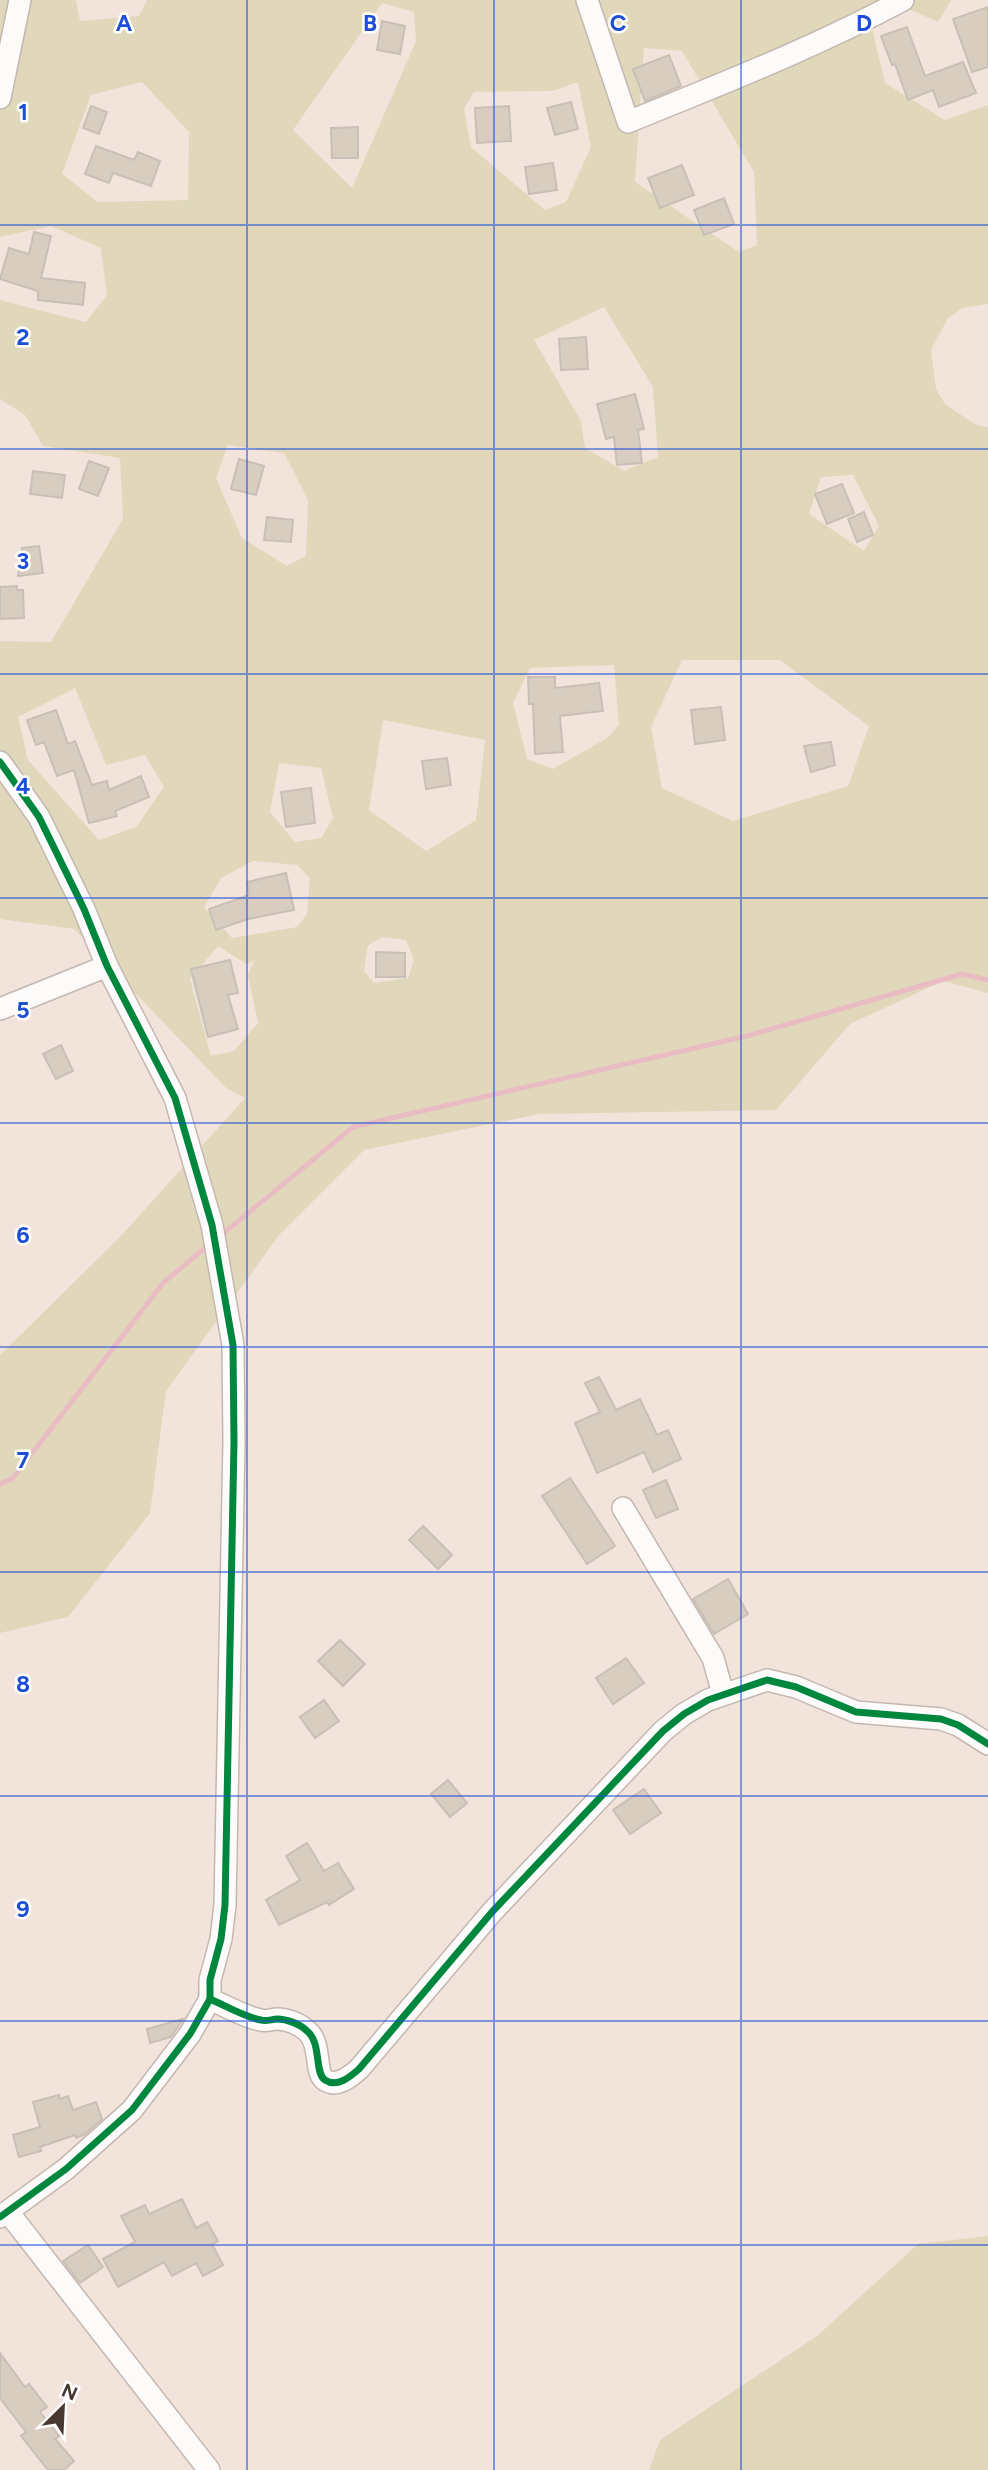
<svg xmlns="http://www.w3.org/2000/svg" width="988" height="2470" font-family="Figtree,sans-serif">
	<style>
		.green { fill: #e1d8bb; fill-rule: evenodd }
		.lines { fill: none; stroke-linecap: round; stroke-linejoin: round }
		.stream { stroke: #e8bcc2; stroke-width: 5 }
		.building { fill: #d9cdc0; stroke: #c9bfb6; stroke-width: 2 }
		.minor-casing { stroke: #c4b7b0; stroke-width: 24 }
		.minor { stroke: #fdfbfa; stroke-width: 21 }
		.cycleway-casing { stroke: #fff; stroke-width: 11 }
		.cycleway { stroke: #00873e; stroke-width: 7 }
		.grid { fill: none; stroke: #1d4ed8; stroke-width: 2; stroke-opacity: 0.55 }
		.grid-label { font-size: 23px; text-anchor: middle; font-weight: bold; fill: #1d4ed8; stroke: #fff; stroke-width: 5; stroke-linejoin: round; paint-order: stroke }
	</style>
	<rect width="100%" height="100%" fill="#f3e4db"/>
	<g class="green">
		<path d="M0,0H76L80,21L139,16L147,0H951L938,22L890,1L871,24L885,83L945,120L988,105V304L963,308L948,318L931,350L936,389L945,404L976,425L988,427V993L943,981L850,1024L776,1110L539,1114L364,1150L279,1235L166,1391L150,1513L68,1617L0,1633V1355L121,1236L245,1098L226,1088L74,929L0,919V641L51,642L123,519L120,458L43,446L25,415L0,399V300L86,322L107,295L101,248L51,226L0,237ZM382,3L414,12L416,41L352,188L293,130ZM644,48L682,51L754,172L757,245L739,252L635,182ZM142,82L189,132L188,200L98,202L62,174L91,95ZM578,82L591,147L566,202L545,210L471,147L464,109L474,92L553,91ZM604,307L653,387L658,457L624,471L585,448L581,421L534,340ZM228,445L284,453L308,500L306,556L287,566L242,538L216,478ZM853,475L879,526L864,551L809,514L821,477ZM682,660H780L869,726L848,786L733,821L662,788L651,727ZM614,665L619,725L607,738L553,769L527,759L513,703L530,668ZM75,688L106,765L145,755L164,787L136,827L99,840L28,760L18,717ZM383,720L485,740L476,820L426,851L369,810ZM279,763L321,768L333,818L321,838L295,842L270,812ZM253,861L297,865L310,878L307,914L297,927L232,938L204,907L221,878ZM382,937L406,940L414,960L408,978L374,983L364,971L368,945ZM218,946L246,964L254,961L248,975L258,1023L234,1051L211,1056L190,979Z"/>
		<path d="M988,2236V2470H649L660,2440L817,2336L918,2244Z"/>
	</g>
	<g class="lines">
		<g class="stream">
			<path d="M220,1236L353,1127L747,1036L962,974L988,980"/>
			<path d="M0,1484L13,1478L164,1282L210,1244"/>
		</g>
	</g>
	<g class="building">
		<path d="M988,7V67L972,72L953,19Z"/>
		<path d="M382,21L405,26L400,54L377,50Z"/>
		<path d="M907,27L925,76L963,62L976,93L939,107L933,90L908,100L895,64L892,65L881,36Z"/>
		<path d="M669,55L681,86L645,101L633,69Z"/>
		<path d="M571,102L578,129L555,135L547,108Z"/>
		<path d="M91,106L107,112L99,134L83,128Z"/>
		<path d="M509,106L511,141L477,143L475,108Z"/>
		<path d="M358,127V158H332L331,128Z"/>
		<path d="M96,146L134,160L138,152L160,161L151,186L113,173L109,183L85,174Z"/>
		<path d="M553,163L557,190L529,194L525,167Z"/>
		<path d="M682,165L694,195L660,208L648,178Z"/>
		<path d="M724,198L734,224L704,235L694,210Z"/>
		<path d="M34,232L51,236L41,278L85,283L83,305L38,300V291L0,279L9,248L29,254Z"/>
		<path d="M586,337L588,369L561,370L559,339Z"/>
		<path d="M635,394L644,429L638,430L642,463L617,465L614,437L606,439L597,404Z"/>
		<path d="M239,459L264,466L256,495L231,489Z"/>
		<path d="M89,461L109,468L98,496L79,489Z"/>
		<path d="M33,471L65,475L62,498L30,494Z"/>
		<path d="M842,484L854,513L827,524L815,494Z"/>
		<path d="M864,512L873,535L857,542L848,519Z"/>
		<path d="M267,517L293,520L291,542L264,540Z"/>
		<path d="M39,546L43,573L18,576L22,548Z"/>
		<path d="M17,586V590H23L24,618L0,619V587Z"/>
		<path d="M528,677H555V688L599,683L603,711L560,716L563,752L535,754L533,704H529Z"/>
		<path d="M721,707L725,740L695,744L691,710Z"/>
		<path d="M56,710L68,744L75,741L92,785L107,781L109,790L141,776L149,797L115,811L117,816L89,823L74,770L57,776L44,742L36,745L27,720Z"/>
		<path d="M831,742L835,765L811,772L804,746Z"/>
		<path d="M447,758L451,785L426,789L422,761Z"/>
		<path d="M311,788L315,823L286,827L281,792Z"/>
		<path d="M286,873L294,910L248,919L216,930L209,909L249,895L247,882Z"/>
		<path d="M376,952L405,953V977H376Z"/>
		<path d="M230,960L238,993L228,995L238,1029L208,1037L191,969Z"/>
		<path d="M61,1045L73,1071L56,1079L43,1054Z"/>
		<path d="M599,1377L616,1410L640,1399L657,1435L668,1430L681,1459L653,1472L644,1452L597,1473L575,1423L600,1412L585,1383Z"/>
		<path d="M570,1478L615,1546L587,1564L542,1496Z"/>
		<path d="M666,1480L678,1509L656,1518L643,1490Z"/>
		<path d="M423,1526L452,1555L438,1569L409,1540Z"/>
		<path d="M728,1579L748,1614L714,1634L693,1599Z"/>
		<path d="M340,1640L365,1664L343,1686L318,1661Z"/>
		<path d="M626,1658L644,1683L613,1704L596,1678Z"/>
		<path d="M324,1700L339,1721L315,1738L300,1717Z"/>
		<path d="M448,1780L467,1803L450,1817L431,1794Z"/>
		<path d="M644,1789L661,1813L630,1834L613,1810Z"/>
		<path d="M307,1843L324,1871L338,1863L354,1889L329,1905L327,1902L279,1925L266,1900L300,1880L286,1856Z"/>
		<path d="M183,2019L171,2037L150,2043L147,2029Z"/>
		<path d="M59,2095L60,2099L68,2096L73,2110L96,2102L102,2119L84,2135L76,2138L75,2135L40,2147L41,2151L19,2157L13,2135L40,2127L33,2102Z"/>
		<path d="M182,2199L196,2228L207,2222L218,2241L212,2244L223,2265L203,2276L196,2263L172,2276L164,2262L118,2287L103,2259L135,2242L121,2216L145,2205L149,2214Z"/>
		<path d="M88,2245L103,2267L80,2283L63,2261Z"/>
		<path d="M0,2353L25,2387L29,2384L47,2407L40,2412L59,2436L55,2439L74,2461L64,2470H48L21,2436L26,2432L0,2398Z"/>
	</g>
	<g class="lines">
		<defs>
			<g id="minor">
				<path d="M587,0L628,122C721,84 814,48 903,0"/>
				<path d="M0,98L20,0"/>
				<path d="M0,762L39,817L84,909L107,966L175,1098L212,1225L233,1345L234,1442L225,1905L221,1939L210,1980V1999L190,2034L132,2110L66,2169L0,2217"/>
				<path d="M0,1009L107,966"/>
				<path d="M623,1508L713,1658L723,1694"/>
				<path d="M210,1999C226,2006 244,2017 261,2020C266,2022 272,2019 277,2019C287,2019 300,2024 307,2031C322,2043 314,2073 325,2080C337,2088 350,2077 359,2069L492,1912L663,1731L684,1714L708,1700L767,1680L796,1687L856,1712L941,1719L958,1725L988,1744"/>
				<path d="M8,2212L209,2470"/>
			</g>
		</defs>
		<use href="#minor" class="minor-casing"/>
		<use href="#minor" class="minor"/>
		<defs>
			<g id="cycleway">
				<path d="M0,762L39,817L84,909L107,966L175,1098L212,1225L233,1345L234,1442L225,1905L221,1939L210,1980V1999L190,2034L132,2110L66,2169L0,2217"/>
				<path d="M210,1999C226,2006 244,2017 261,2020C266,2022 272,2019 277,2019C287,2019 300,2024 307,2031C322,2043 314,2073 325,2080C337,2088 350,2077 359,2069L492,1912L663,1731L684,1714L708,1700L767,1680L796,1687L856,1712L941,1719L958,1725L988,1744"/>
			</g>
		</defs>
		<use href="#cycleway" class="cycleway-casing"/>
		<use href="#cycleway" class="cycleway"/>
	</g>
	<path class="grid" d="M247,0V2470M494,0V2470M741,0V2470M0,225H988M0,449H988M0,674H988M0,898H988M0,1123H988M0,1347H988M0,1572H988M0,1796H988M0,2021H988M0,2245H988"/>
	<g class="grid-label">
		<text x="124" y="31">A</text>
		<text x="370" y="31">B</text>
		<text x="618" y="31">C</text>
		<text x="864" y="31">D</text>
		<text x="23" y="120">1</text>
		<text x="23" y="345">2</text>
		<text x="23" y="569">3</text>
		<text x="23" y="794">4</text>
		<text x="23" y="1018">5</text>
		<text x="23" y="1243">6</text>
		<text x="23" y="1468">7</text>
		<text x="23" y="1692">8</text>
		<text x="23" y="1917">9</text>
	</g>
	<g transform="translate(63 2407) rotate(24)" stroke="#ffffff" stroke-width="5" paint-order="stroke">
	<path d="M0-5L12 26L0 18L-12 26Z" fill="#473931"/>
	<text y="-10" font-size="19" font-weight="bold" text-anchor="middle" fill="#473931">N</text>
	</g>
</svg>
